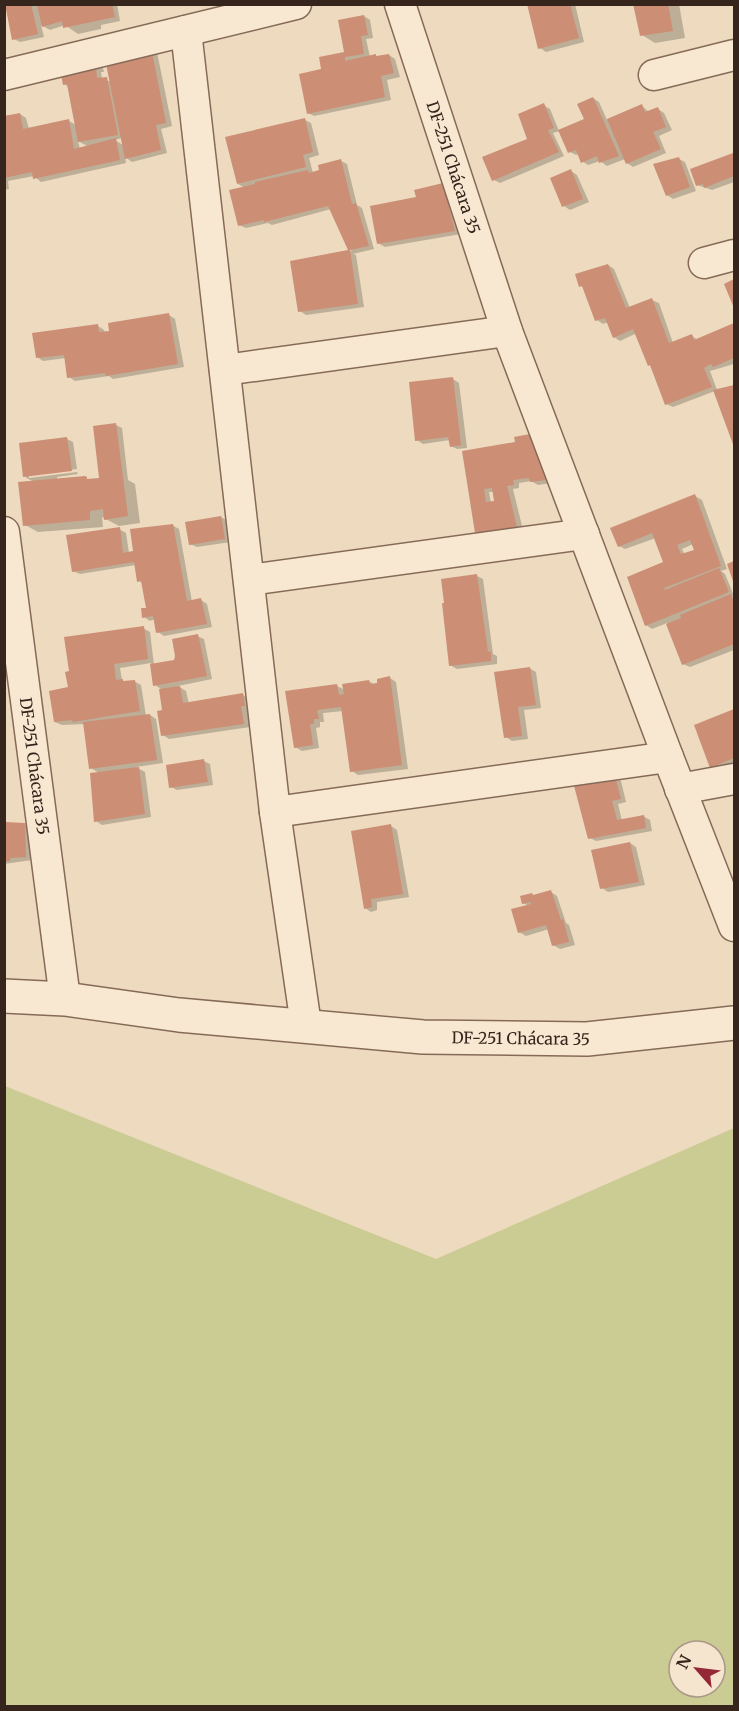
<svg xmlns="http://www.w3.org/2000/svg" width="739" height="1711" font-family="Merriweather,serif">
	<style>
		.green { fill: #cbcb94; fill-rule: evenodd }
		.shadow { fill: #0003; fill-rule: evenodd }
		.building { fill: #cc8e75; fill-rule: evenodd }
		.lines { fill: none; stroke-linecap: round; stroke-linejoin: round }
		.minor-casing { stroke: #866a58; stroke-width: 33 }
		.tertiary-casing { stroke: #866a58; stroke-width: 36 }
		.minor { stroke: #f8e8d2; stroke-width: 30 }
		.tertiary { stroke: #f8e8d2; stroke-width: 33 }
		.labels { text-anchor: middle; stroke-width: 6; stroke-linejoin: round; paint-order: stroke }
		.street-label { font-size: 16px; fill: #36251c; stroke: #f5e5cf }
	</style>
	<rect width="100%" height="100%" fill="#eddabf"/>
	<path class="green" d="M5,1086L436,1259L734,1128V1706H5ZM679,1651H715V1687H679Z"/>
	<g class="shadow">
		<path d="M6,4H117L120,21L101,25V29L78,34L65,25L50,30L41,25L44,37L20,42L14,39Z"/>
		<path d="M530,4H575L584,42L546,52L540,48Z"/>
		<path d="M634,4H679L685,38L655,43L642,35Z"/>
		<path d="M364,16L370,20L373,38L366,39L370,57L389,55L395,59L400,77L387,80L391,100L314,116L308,113L323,70L346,53Z"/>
		<path d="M157,52L172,126L161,129L167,153L132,162L125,157L126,163L41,182L34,176L8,181L9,189L4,190V118L20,114L26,118L29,129L69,121L76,125L69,87L64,84L102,65L104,72H101L102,79L112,82L107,58ZM122,138L123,145L115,140ZM78,141L89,147L80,149Z"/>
		<path d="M593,98L599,102L607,120L642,106L649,112L658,109L664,113L672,130L659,136L666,153L633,167L627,163L625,159L607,166L600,161L588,165L582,161L579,154L576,155L570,152L560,131L553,133L564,156L500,183L494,180L529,139L543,105L550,109L559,131L586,120Z"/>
		<path d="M305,120L311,123L319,155L309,158L313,173L341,161L347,164L357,205L362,208L374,249L353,254L356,255L364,307L306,315L300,311L292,262L352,251L349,249L331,209L272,225L268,223L246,228L239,225L245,188L238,184Z"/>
		<path d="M732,155L734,156V182L712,190L697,185Z"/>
		<path d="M679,159L685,162L696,191L673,199L667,195Z"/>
		<path d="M571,171L577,175L589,202L570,210L564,206Z"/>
		<path d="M443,185L450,189L461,234L385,247L378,243L417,198Z"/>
		<path d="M608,265L614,269L630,308L652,300L659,303L673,343L692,336L698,340L734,325V364L710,371L717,390L734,387V443L715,391L673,407L666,404L637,333L620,341L614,337L608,322L603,324L597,320L585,289L581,286Z"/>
		<path d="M169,315L175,319L184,367L113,379L109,376L75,381L69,377L66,358L43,361L37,357L98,326L104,330L105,333L110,332Z"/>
		<path d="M453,379L459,383L467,448L457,449L451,446L450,440L423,444L417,440Z"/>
		<path d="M116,425L122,428L128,480L135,484L140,523L119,526L102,517L103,527L38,532L25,525L34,482L25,477L67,439L73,442L77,469L29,475V478L77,472L78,474L57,477V480L100,479Z"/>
		<path d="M530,435L552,483L538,485L531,481L519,483V488L513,489L523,530L483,536L476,532L464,453L516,444ZM489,492H494L496,502L491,503Z"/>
		<path d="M695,496L702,500L727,569L721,571L725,574L734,596L732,597L734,598V650L690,667L683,664L667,623L652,629L646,625L665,563L656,538L625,549L619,546ZM693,544L695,550L685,555L682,549Z"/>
		<path d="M221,517L228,521L231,542L197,547L190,544Z"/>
		<path d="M172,525L179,529L192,602L201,600L207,604L212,627L164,636L158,632L155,619L150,621L144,617L147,609L143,583L139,581L136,565L80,574L73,571L119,529L126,533L129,553H135Z"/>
		<path d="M477,576L483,579L493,654L497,656V664L457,669L450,665Z"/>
		<path d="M143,628L150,632L154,665L175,661L197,636L204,639L212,679L178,686L186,691L189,704L243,695L249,698L251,709H247L250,727L169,739L163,735L164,691L155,685L151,663L120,668L122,680L127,683L134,681L141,685L146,716L150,715L156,719L163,763L136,767L145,772L151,817L102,825L96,821L99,773L91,768L85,724L62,725L55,722L70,689Z"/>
		<path d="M529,668L536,672L541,708L524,710L528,739L512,741L506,737Z"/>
		<path d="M390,678L396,682L408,769L358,775L352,771L343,711L323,713L324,722H320V727L316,728L319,748L302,751L295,747L287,693L337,686L345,690L369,681L375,685L379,684Z"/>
		<path d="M734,710V764L718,770L711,767L695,726Z"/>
		<path d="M204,761L210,764L213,785L177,790L171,787Z"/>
		<path d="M615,777L621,781L626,802L618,804L622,821L643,816L650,820L652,831L596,841L590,838Z"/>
		<path d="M24,824L31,828L32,860L4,864V825Z"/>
		<path d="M391,826L397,830L409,897L377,902V910L371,912L365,908Z"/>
		<path d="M630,843L636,847L645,885L608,892L602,888Z"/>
		<path d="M551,892L557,896L566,923L569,925L575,945L560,949L553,945L549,929L526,936L519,932L529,906L523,903L535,896Z"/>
	</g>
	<g class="building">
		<path d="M5,4H31L38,34L12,40Z"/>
		<path d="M37,4H112L115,17L63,28L62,21L42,27Z"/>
		<path d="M527,4H570L579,38L538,49Z"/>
		<path d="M633,4H668L673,31L640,36Z"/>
		<path d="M364,15L368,35L361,36L364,54L345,57V61L376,54V56L389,54L394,73L381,76L385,97L307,114L299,74L321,69L319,57L344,52L338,20Z"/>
		<path d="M151,47L166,123L156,125L161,150L125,159L105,59Z"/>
		<path d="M96,60L98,69H96L97,78L107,77L118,135L78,142L67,84L63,85L60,69Z"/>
		<path d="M593,97L619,156L599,163L597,156L581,163L576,150L568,153L558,130L584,119L577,104Z"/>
		<path d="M544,103L554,128L548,130L559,152L492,181L482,157L527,139L518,114Z"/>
		<path d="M642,104L645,112L658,107L666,127L653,132L661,149L626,164L607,119Z"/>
		<path d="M20,113L23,129L69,119L74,149L116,138L120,160L33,179L32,172L4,178V116Z"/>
		<path d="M305,118L313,152L303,155L306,167L237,184L225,137Z"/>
		<path d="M733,153L734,176L704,188L703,184L696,186L690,169Z"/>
		<path d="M679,157L690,187L666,196L653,164Z"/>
		<path d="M341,159L352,204L356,203L369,246L350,250L358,304L298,312L290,261L348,250L328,206L264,222V220L238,226L229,190L255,184V182L308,170L309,173L319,170L318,165Z"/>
		<path d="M571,169L583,199L562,207L550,178Z"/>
		<path d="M443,183L455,231L377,244L370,206L416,197L414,190Z"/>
		<path d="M608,264L626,308L652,298L669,343L692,334L694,340L734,323V358L713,367L711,364L704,368L712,387L665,405L650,365L648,366L633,329L613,338L605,318L595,321L582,286L579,287L575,274Z"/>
		<path d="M734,279V308L724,284Z"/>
		<path d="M169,313L178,364L106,376L105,373L67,378L64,355L36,358L32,333L98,324L99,332L109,331L108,323Z"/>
		<path d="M453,377L461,445L450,447L448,437L415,441L409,382Z"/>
		<path d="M734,385V447L713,390Z"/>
		<path d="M116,423L128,516L104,520L103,509L90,511V520L23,526L18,482L85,476L87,477V479L99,478L93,426Z"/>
		<path d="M530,434L547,480L530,482L529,478L513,480L514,485L507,486L517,527L475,533L462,451L515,442L514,437ZM492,488L494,501L486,502L484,489Z"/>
		<path d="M67,437L72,471L23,477L19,443Z"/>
		<path d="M695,494L721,566L664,588L665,590L719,568L729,592L645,626L627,577L663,562L652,533L618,547L610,528ZM690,540L694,550L681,554L677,545Z"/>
		<path d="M221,516L225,539L189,545L185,522Z"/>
		<path d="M173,524L187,601L201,598L207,624L156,633L153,616L142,618L141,608H146L141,581L137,582L134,562L72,572L66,535L120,527L123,553L133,551L130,529Z"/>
		<path d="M734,561V584L727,564Z"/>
		<path d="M477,574L488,652L491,651V661L449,666L442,603H444L441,579Z"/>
		<path d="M731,594L734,603V644L682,665L666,624L681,618L680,615Z"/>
		<path d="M144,626L148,659L114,664L116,680L123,679V681L135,680L140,711L73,722L72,720L54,722L49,691L68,687L65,672L69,671L64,637Z"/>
		<path d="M198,634L207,676L153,686L150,664L174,660L175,656L172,639Z"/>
		<path d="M530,667L536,705L518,707L522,736L504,738L494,672Z"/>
		<path d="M390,676L402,765L350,772L341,707L317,710L319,719H314V724H310L313,745L294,748L285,691L337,684L339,695L344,694L342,684L369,680L370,684L377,683V679Z"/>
		<path d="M180,686L183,703L243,693L245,706H241L244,724L161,736L157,711L162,710L159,689Z"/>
		<path d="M734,709V758L710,768L694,725Z"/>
		<path d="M150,714L157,760L89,769L83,722Z"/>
		<path d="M204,759L208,782L169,788L166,765Z"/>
		<path d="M139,767L145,814L94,822L90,773Z"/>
		<path d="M615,776L621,799L612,801L617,820L644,815L646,828L588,839L573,782Z"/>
		<path d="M5,822L25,823L26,857L10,858V861H5Z"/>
		<path d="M391,824L403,894L371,899L372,907L364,909L351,831Z"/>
		<path d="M630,842L639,882L600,889L591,850Z"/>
		<path d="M551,890L561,920L563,919L569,942L552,946L546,925L518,933L511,909L531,904V902L522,904L520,896L532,893L533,895Z"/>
	</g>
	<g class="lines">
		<defs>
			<g id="minor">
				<path id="s1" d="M400,4L507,331L668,757L734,926"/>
				<path d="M186,31L275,812L306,1025"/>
				<path d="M4,75L296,4"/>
				<path d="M654,75L734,55"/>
				<path d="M704,263L734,255"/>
				<path d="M225,370L507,331"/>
				<path id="s2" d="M4,532L65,999"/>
				<path d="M249,580L584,534"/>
				<path d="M680,789L734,779"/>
				<path d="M275,812L668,757"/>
			</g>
			<g id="tertiary">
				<path id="s3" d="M4,996L65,999L179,1015L423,1037L587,1039L734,1023"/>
			</g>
		</defs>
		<use href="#minor" class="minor-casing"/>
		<use href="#tertiary" class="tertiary-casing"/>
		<use href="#minor" class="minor"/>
		<use href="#tertiary" class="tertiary"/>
	</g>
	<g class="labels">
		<g class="street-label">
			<text dy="6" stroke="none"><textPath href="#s1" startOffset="172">DF-251 Chácara 35</textPath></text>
			<text dy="6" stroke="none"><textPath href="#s2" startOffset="236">DF-251 Chácara 35</textPath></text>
			<text dy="6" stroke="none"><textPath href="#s3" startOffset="519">DF-251 Chácara 35</textPath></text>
		</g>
	</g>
	<rect width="739" height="1711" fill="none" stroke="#36251c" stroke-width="12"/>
	<g transform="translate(697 1669) rotate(298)"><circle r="28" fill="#f5e5cf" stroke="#a99887" stroke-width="1.5"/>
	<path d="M0-4.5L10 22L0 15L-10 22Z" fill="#952837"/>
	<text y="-9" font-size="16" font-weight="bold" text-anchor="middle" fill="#36251c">N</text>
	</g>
</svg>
